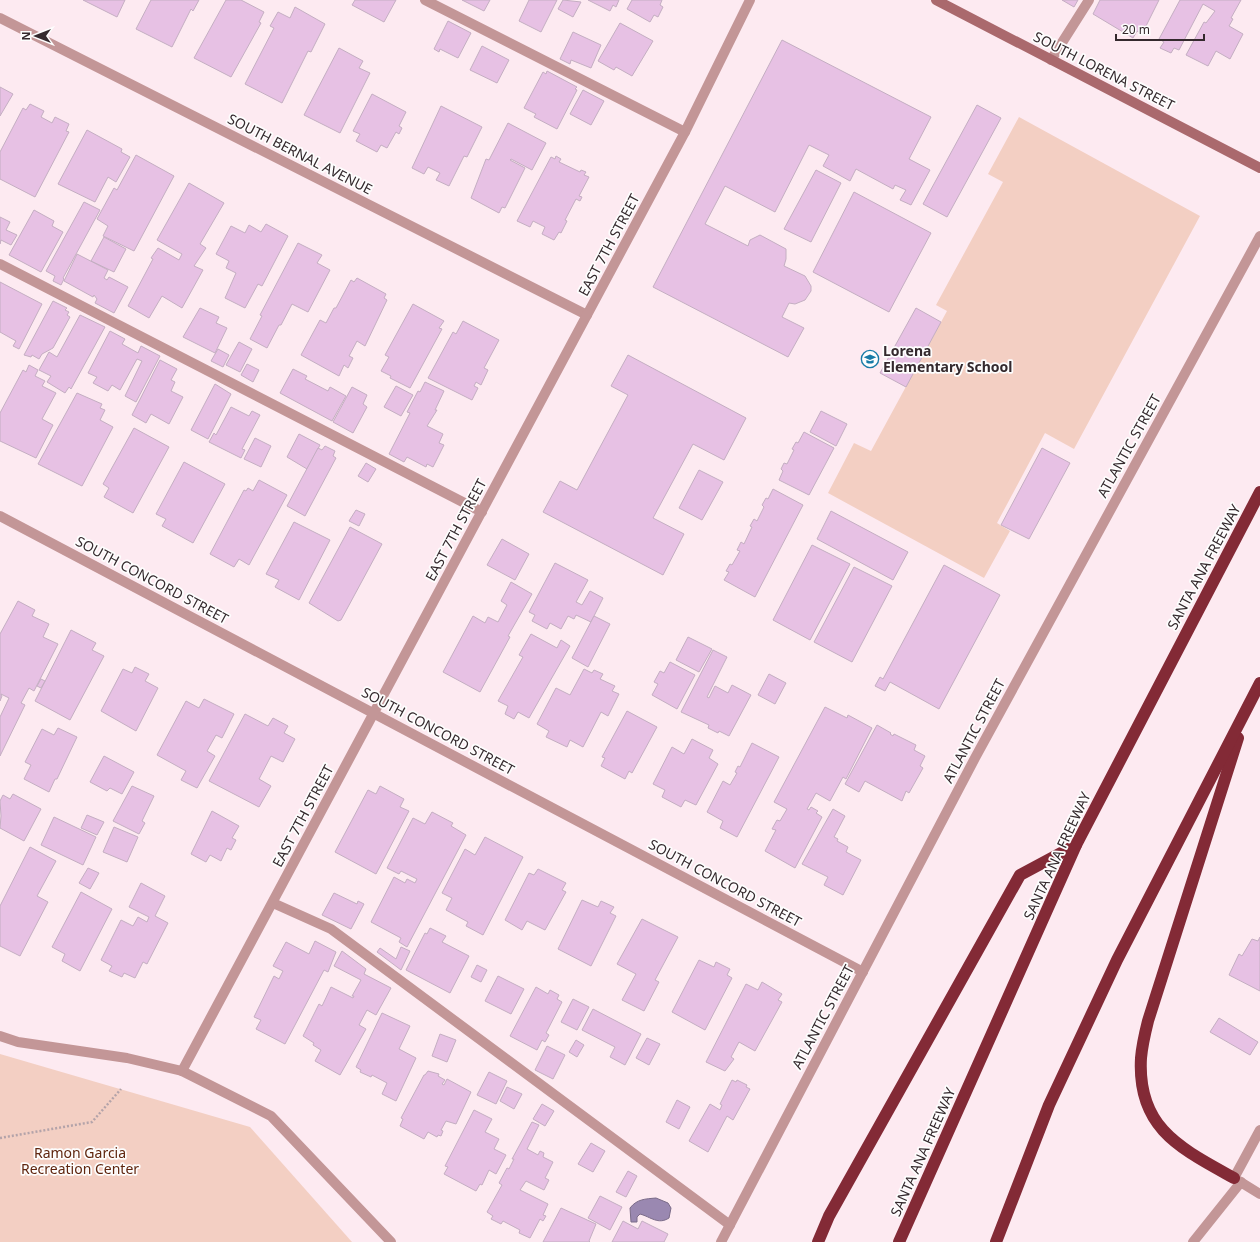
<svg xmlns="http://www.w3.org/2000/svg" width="1260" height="1242" font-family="'Noto Sans',sans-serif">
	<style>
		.green { fill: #f3cfc3 }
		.water { fill: #9a88b1; stroke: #7b6c89 }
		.building { fill: #e7c1e4; stroke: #c4aec2 }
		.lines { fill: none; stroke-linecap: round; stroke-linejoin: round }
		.path { stroke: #b3a3a9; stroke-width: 2.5; stroke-dasharray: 2 2; stroke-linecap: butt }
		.lane { stroke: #c39697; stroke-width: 10 }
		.street { stroke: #c39697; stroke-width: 10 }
		.secondary { stroke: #aa696d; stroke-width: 10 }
		.highway { stroke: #832a36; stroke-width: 12 }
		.labels { text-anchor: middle; stroke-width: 3.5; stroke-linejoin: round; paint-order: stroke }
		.street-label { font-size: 14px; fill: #34292d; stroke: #fdfdfd }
		.poi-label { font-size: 14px; font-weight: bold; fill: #34292d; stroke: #fdfdfd; text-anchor: start }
		.park-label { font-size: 14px; fill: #5f250e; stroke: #fdfdfd }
	</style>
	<rect width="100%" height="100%" fill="#fdeaf1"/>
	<g class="green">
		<path d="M1019,117L1200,216L1074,449L1045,433L997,523L1010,531L984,578L828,493L854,443L871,451L947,311L936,305L1003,182L988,174Z"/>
		<path d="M0,1054L250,1127L352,1242H0Z"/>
	</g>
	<path class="water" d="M656,1198L668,1203L671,1208L669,1218C658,1225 651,1217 640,1214L637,1217V1222H631L630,1208C637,1199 645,1199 656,1198Z"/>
	<g class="building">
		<path d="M83,0H125L117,17Z"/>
		<path d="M151,0H199L193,11L191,9L172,47L136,29Z"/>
		<path d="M226,0H241L264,12L259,22L261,23L231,77L194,58Z"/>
		<path d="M355,0H396L384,22L352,5Z"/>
		<path d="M462,0H490L484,11Z"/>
		<path d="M529,0H557L541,32L519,21Z"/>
		<path d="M563,0L581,2L573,17L558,9Z"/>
		<path d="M588,0H619L616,7L613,5L610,11Z"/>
		<path d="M632,0H662L660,5L663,7L658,17L654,15L650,22L627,9Z"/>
		<path d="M1062,0H1078L1074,7Z"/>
		<path d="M1100,0H1159L1142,34L1137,31L1133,38L1093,14Z"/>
		<path d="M1180,0H1241L1231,18L1233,19L1229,26L1243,34L1230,59L1216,51L1208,66L1186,55L1204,22L1206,23L1215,11L1203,4L1179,50L1174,48L1171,53L1160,48L1164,42L1159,39Z"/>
		<path d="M295,7L325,24L311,52L308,51L282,103L245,84L274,28L270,26L278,12L290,18Z"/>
		<path d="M448,21L471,33L458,58L440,49L439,52L434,49Z"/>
		<path d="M620,23L653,41L632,76L616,67L614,70L598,61Z"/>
		<path d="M573,32L601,45L591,68L571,60L570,64L560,59Z"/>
		<path d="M782,40L931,117L909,159L930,170L911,205L900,200L906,190L895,185L893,189L856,169L850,181L823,166L829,155L809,145L775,212L725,186L705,224L748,246L750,240L760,235L786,249V259L784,266L805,276L811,286V291L805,300L795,304L789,303L782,317L804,328L788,357L653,287Z"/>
		<path d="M482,46L509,60L497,83L470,70Z"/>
		<path d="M339,48L363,61L359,68L370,73L340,133L304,115Z"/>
		<path d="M547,71L577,87L575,89L577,90L557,129L534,117L536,114L524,108L543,72L546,74Z"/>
		<path d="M0,87L13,94L0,116Z"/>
		<path d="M583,90L604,101L591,125L570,114Z"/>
		<path d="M372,94L406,112L399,126L402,128L399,134L396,132L387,148L381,145L377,152L356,141L360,134L353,131Z"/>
		<path d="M30,104L44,111L41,117L52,123L55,117L69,124L66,131L69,132L35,197L0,179V152L23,108L26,110Z"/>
		<path d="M977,105L1001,118L947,217L923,204Z"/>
		<path d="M441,106L482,127L467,157L464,156L449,186L436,180L440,173L428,167L424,174L412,168Z"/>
		<path d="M508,123L546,143L532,170L511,159L510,160L525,168L505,208L502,207L499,213L471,198L486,159L489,160Z"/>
		<path d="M87,130L122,149L121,152L130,157L116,182L108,177L95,202L58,184Z"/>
		<path d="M136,155L174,176L134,251L103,236L108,226L97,219L114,188L117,190Z"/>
		<path d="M556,156L561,159L559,162L580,172L581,170L586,172L584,175L589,177L579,196L582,197L580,201L576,199L565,220L567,221L561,233L559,232L554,240L542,234L545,227L533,221L530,227L517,221L551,157L555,159Z"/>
		<path d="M816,170L841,183L811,242L784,229Z"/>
		<path d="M189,183L224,203L200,244L206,248L194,266L203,270L182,308L162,296L149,318L128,306L153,259L151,258L158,248L179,260L182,254L157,240Z"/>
		<path d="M854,192L931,233L889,312L813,272Z"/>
		<path d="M84,202L100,210L63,278L64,279L61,285L53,281L55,276L46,271Z"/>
		<path d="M34,210L54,221L52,226L63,232L41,272L9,255Z"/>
		<path d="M0,217L10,222L6,230L17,235L11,245L1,240L0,244Z"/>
		<path d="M266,224L288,236L262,286L258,284L245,308L225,298L236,273L226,268L229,261L216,254L231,226L245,233L249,225L261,232Z"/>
		<path d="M104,237L126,249L114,272L91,261Z"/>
		<path d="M298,243L322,255L317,263L330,270L308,312L292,304L281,325H279L267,348L250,339L262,316L260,315Z"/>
		<path d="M77,254L108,270L104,278L107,280L109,277L128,287L114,313L95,303L97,299L94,295L93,297L64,281Z"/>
		<path d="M357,278L386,294L384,298L387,300L365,346L357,341L349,356L353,358L348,368L344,365L339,376L301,355L320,320L326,323L334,308H336L351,280L354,282Z"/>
		<path d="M0,282L42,304L19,349L13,346L16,341L0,332Z"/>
		<path d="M53,301L67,308L65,310L69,312L67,315L70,317L53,348L42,354L39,359L32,355L31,357L24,355Z"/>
		<path d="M413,304L444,321L439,328L442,329L410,388L390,378L391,376L381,371L389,357L385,355Z"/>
		<path d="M200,308L219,317L216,323L227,328L215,353L183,337Z"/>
		<path d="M916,308L941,322L906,387L880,373Z"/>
		<path d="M80,315L105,327L71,389L69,387L65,393L47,382L51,376L39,370L49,352L57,357Z"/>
		<path d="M463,321L499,340L484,368L488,370L481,385L476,382L474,386L478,388L472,400L428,378L453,332L456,334Z"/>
		<path d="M110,331L125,339L122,344L138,353L141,346L160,356L136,402L125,396L142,361L137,359L120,390L112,385L108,391L93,383L97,377L88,373Z"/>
		<path d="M239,342L252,349L240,372L226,365Z"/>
		<path d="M218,349L229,355L223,367L211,361Z"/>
		<path d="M628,355L746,418L724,460L693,444L653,518L684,534L663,575L543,512L560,481L577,490L628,395L611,386Z"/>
		<path d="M160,360L177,369L171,380L175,382L171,391L183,397L169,424L151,414L146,423L132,415Z"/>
		<path d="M247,364L259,370L253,382L241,375Z"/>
		<path d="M29,365L38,370L35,376L45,381L42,386L56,393L42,419L53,425L36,458L0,441V413L23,370L26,372Z"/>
		<path d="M293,369L307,376L305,379L328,391L330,387L346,396L332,421L280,393Z"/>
		<path d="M425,382L444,391L435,410H437L427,426L443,434L439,443L444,445L433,467L427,464L426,467L407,457L404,462L389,454L410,413L407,412L418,391L420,392Z"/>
		<path d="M215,384L231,394L208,439L191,430Z"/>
		<path d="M396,386L413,395L401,416L384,407Z"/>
		<path d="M352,387L367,395L363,404L367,407L353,433L333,422Z"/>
		<path d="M77,393L102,404L100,408L105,410L100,420L113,427L82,486L38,464Z"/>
		<path d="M231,407L249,416L252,411L260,415L242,449L245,450L241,458L209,442L214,433L216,435Z"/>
		<path d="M821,411L847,424L836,446L810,432Z"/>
		<path d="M134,428L169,447L133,513L104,497L109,488L103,484Z"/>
		<path d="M804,432L834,448L809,495L779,480L783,471L781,469L784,463L787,464L794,450L792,449L796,442L798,443Z"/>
		<path d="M299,434L320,445L307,469L287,457Z"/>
		<path d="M255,438L271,446L261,467L244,459Z"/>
		<path d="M325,446L335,451L333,456L336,458L305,516L287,506L318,448L322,450Z"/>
		<path d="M1042,448L1070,463L1029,539L1001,525Z"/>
		<path d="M184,462L225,484L193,543L162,526L166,519L156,514Z"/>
		<path d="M366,463L376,469L368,482L358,476Z"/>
		<path d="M699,470L723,482L702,520L679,508Z"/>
		<path d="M259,480L287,495L249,565L239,559L234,567L210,554L244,490L246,491L248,488L253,491Z"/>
		<path d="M773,489L803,505L755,597L724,580L729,572L726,571L730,564L732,565L740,551L737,550L741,542L744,544L752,527L750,526L754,519L757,521L764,507L762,505L766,498L768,499Z"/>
		<path d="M356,510L365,514L359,526L349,521Z"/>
		<path d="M831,511L908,552L893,580L817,539Z"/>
		<path d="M294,522L330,540L299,600L275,587L279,580L266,574Z"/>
		<path d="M350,527L382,544L341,620L338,621L309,603Z"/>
		<path d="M502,539L529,554L515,580L487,565Z"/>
		<path d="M812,545L850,564L810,640L773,620Z"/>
		<path d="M555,563L588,580L576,602L582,605L590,591L603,598L591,622L576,615L574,619L568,616L561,629L550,623L547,629L532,621L535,615L529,612Z"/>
		<path d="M944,565L1000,595L939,709L890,682L885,691L875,686L880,677L883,679Z"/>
		<path d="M854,567L892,586L852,662L814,642Z"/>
		<path d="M511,582L532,594L508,636L510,637L480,692L443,672L473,616L485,623L488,617L498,622L507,605L501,601Z"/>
		<path d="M18,601L35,610L32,616L49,624L43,637L58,644L34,691L29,688L21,703L25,705L0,756V717L9,698L1,694L2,696L0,701V634Z"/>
		<path d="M594,616L610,624L588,667L572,658Z"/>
		<path d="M71,630L96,643L92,650L104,656L70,720L35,701Z"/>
		<path d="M531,634L557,648L561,640L570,646L529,718L518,712L514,719L505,714L508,706L498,701L523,657L519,655Z"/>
		<path d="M688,637L712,649L699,672L676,660Z"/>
		<path d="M713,650L727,657L707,697L709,698L715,686L728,693L732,685L751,695L729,736L719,731L718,733L708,728L709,725L681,712Z"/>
		<path d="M670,662L695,675L677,709L652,695L658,684L654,682L660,671L664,673Z"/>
		<path d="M135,667L149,674L145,681L158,688L136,731L101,711L123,669L132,673Z"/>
		<path d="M584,669L592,673L594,670L603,674L600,679L615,686L612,691L619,694L608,716L601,712L583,747L570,740L567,747L546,737L549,731L537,724L556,688L570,695Z"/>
		<path d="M769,674L786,683L775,704L758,695Z"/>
		<path d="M41,679L45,681L41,688L37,686Z"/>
		<path d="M204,699L234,714L222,738L216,735L207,751L215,756L197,788L181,780L186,771L157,755L186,701L199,708Z"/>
		<path d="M825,707L847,718L848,715L872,728L846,779L843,777L830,801L816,793L807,809L809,810L811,807L818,811L816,813L822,817L795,868L765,851L776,830L772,829L777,820L780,821L787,809L774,802Z"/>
		<path d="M627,711L657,727L632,773L629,771L625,779L601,766L605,758L602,757Z"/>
		<path d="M245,714L268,726L273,718L288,726L284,733L295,739L283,762L271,756L259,779L271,786L259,807L209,781Z"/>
		<path d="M877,725L891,733L890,734L893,736L894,734L916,745L914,750L925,756L920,766L923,768L909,793L906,791L902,801L865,781L859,792L845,784Z"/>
		<path d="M58,728L77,737L57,779H55L49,792L24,779L31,765L25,762L42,729L54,735Z"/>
		<path d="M692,739L713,750L709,758L718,764L696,805L685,800L681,807L662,797L665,790L653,784L672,747L684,754Z"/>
		<path d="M752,743L779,757L737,837L720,828L723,821L707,812L723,781L730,785L737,773L735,772L738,766L740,767Z"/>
		<path d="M104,756L134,772L122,794L110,788L107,791L90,782Z"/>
		<path d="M132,786L154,796L142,821L145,823L139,834L113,821Z"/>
		<path d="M380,786L404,799L400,807L409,811L376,874L335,852L368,790L376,794Z"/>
		<path d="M13,794L41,809L24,841L0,828L1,816L0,801L3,795L10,799Z"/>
		<path d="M833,809L845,816L834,837L838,839L837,841L848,847L846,852L861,860L843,895L824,885L828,877L802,864Z"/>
		<path d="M212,811L239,826L232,838L236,840L231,850L227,848L221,861L210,855L206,862L191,854Z"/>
		<path d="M432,812L453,823L451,826L466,835L407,947L399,942L401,938L371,922L394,877L405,883L407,879L415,883L417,879L401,871L399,874L387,868L413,818L425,824Z"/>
		<path d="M87,815L104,822L97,835L81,828Z"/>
		<path d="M54,817L96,837L83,865L41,845Z"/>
		<path d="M114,827L138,837L127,862L103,852Z"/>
		<path d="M485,837L523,857L483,935L466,926L468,922L446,910L452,898L442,893L465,849L475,855Z"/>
		<path d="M30,847L56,861L37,896L48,902L20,956L0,946V906Z"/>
		<path d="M88,868L99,873L90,889L79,883Z"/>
		<path d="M538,869L566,883L562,890L566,892L545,930L527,921L522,930L505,920L529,873L534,875Z"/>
		<path d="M141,883L165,896L155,916L168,923L147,964L143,962L135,978L124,973L122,977L109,971L112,966L101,960L121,920L133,926L138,917L147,922L149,917L129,907Z"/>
		<path d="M81,892L112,909L80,971L62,961L65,954L52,947Z"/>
		<path d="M334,893L357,904L358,901L364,904L351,929L322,915Z"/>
		<path d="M582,900L598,907L601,901L614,907L610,913L616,916L591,966L558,949Z"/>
		<path d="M642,919L678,937L655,980L659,982L644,1011L622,1000L636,974L617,964Z"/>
		<path d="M430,928L446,936L442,942L469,956L450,993L406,970L425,933L427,934Z"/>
		<path d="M1260,937V991L1229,975L1239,954L1242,956L1252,939L1258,941Z"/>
		<path d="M315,941L336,952L328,972L324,970L285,1044L256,1029L261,1020L254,1017L274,976L279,979L283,971L273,966L286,942L309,954Z"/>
		<path d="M401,947L410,951L401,970L377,952L380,948L396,959Z"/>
		<path d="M342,951L366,969L364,974L391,988L376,1015L367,1010L359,1025L366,1029L340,1075L315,1061L321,1050L313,1045L314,1043L303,1036L319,1004L322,1006L323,1004L331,987L353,998L354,996H352L361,980L334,966Z"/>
		<path d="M699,960L714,967L716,962L730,969L727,975L732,978L705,1030L672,1012Z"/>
		<path d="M477,965L487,970L481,982L471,977Z"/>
		<path d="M498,976L524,989L511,1014L485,1001Z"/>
		<path d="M762,982L782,994L778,1000L782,1002L755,1051L739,1042L731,1057L734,1059L725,1071L706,1062L746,984L758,990Z"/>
		<path d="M536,987L548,994L550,990L559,995L557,999L562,1002L546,1033L549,1035L545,1042L542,1040L537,1050L510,1036Z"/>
		<path d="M573,999L589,1007L577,1030L561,1022Z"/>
		<path d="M593,1009L641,1034L625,1065L610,1057L615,1047L582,1030Z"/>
		<path d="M382,1013L410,1026L399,1049L416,1058L396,1101L382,1094L387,1083L372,1075L371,1077L360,1072L361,1070L356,1067Z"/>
		<path d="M1219,1018L1258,1042L1250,1055L1210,1032Z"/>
		<path d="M440,1034L456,1040L447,1062L432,1056Z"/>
		<path d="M647,1038L660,1044L649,1065L636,1058Z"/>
		<path d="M576,1040L584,1045L577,1057L569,1052Z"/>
		<path d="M547,1046L565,1055L553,1079L535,1070Z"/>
		<path d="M428,1071L439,1074L438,1076L445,1080L442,1084L444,1085L447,1079L471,1092L456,1124L446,1121L441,1130L443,1131L441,1136L438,1135L437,1137L428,1132L424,1139L400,1126L403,1119L401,1118L424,1075H425Z"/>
		<path d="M489,1072L507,1081L496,1104L477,1095Z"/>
		<path d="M732,1080L736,1082L737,1080L747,1085L746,1087L750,1089L733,1120L727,1116L708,1152L689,1141L710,1104L720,1110L722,1105L720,1104Z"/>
		<path d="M507,1087L522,1094L514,1109L500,1101Z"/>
		<path d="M677,1100L690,1107L679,1129L666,1122Z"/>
		<path d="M542,1104L554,1111L545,1126L533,1119Z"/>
		<path d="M474,1110L492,1119L485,1132L499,1139L494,1149L506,1155L496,1174L489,1170L482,1185L480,1184L476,1191L444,1174L448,1167L445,1166Z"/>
		<path d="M532,1122L539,1125L527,1149L538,1155L540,1151L544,1153L543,1157L553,1162L545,1178L549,1180L544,1190L526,1181L520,1190L548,1204L543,1215L546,1216L543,1221L540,1219L530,1238L519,1233L520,1230L503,1221L501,1224L491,1219L493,1216L487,1212L502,1185L499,1183L507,1168L509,1169L514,1159H512Z"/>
		<path d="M591,1143L605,1151L593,1172L578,1164Z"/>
		<path d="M628,1171L637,1176L626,1197L616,1192Z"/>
		<path d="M600,1196L622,1207L610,1230L588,1218Z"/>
		<path d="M561,1208L596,1224L589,1241L590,1242H543Z"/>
		<path d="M623,1221L638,1229L642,1221L668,1234L664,1242H612Z"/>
	</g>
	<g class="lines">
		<path class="path" d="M0,1138L92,1122L121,1089"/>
		<g class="lane">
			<path d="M425,0L685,132"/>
			<path d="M1051,60L1089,0"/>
			<path d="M0,264L482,512"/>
			<path d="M273,903L331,929L730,1225"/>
			<path d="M1193,1242L1241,1182"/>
		</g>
		<g class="street">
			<path d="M0,18L587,315"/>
			<path d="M0,516L863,972"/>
			<path d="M0,1036L18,1042L127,1058L182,1071L271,1116L391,1242"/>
			<path d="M182,1071L685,132L750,0"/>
			<path d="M1260,1130L1234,1178L1260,1194"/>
			<path d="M721,1242L975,758L1260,236"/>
		</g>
		<path class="secondary" d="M936,0L1260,168"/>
		<g class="highway">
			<path d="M1234,1178C1180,1148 1137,1128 1141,1058C1142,1046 1145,1033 1148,1021L1238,738"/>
			<path d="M818,1242L829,1216L1020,875L1076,845"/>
			<path d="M899,1242L1076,845L1260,492"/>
			<path d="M996,1242L1049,1105L1117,960L1260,683"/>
		</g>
	</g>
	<defs>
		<symbol id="school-ring" viewBox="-11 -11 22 22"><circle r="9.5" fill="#fdfdfd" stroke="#177ba7" stroke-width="1.5"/><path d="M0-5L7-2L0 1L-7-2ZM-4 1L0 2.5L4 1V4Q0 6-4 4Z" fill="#177ba7"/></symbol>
	</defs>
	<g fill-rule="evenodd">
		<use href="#school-ring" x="860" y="349" width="20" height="20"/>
	</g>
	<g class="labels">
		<g class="street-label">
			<text transform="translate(1104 71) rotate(27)" y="5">SOUTH LORENA STREET</text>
			<text transform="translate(300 154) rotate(27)" y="5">SOUTH BERNAL AVENUE</text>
			<text transform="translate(609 245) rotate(-62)" y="5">EAST 7TH STREET</text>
			<text transform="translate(1129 446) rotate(-61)" y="5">ATLANTIC STREET</text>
			<text transform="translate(456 530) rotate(-62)" y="5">EAST 7TH STREET</text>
			<text transform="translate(1204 567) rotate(-62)" y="5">SANTA ANA FREEWAY</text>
			<text transform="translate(152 580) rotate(28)" y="5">SOUTH CONCORD STREET</text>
			<text transform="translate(438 731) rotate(28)" y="5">SOUTH CONCORD STREET</text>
			<text transform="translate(974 731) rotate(-62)" y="5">ATLANTIC STREET</text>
			<text transform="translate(303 816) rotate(-62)" y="5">EAST 7TH STREET</text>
			<text transform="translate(1057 856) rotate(-65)" y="5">SANTA ANA FREEWAY</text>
			<text transform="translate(725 883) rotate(28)" y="5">SOUTH CONCORD STREET</text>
			<text transform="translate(823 1017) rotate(-62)" y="5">ATLANTIC STREET</text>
			<text transform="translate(923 1152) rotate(-66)" y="5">SANTA ANA FREEWAY</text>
		</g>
		<g class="poi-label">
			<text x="883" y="356">Lorena<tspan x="883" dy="16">Elementary School</tspan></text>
		</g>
		<g class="park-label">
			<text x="80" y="1158">Ramon Garcia<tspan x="80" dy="16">Recreation Center</tspan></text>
		</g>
	</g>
	<g transform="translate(36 36) rotate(270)" stroke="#fdfdfd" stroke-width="3" paint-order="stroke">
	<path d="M0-3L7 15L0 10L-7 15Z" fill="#34292d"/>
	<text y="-6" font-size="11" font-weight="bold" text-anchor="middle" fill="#34292d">N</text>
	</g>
	<path d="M1116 34v6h88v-6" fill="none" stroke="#34292d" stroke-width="2"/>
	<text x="1122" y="34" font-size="12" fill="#34292d" stroke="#fdfdfd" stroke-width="3" paint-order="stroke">20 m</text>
</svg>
